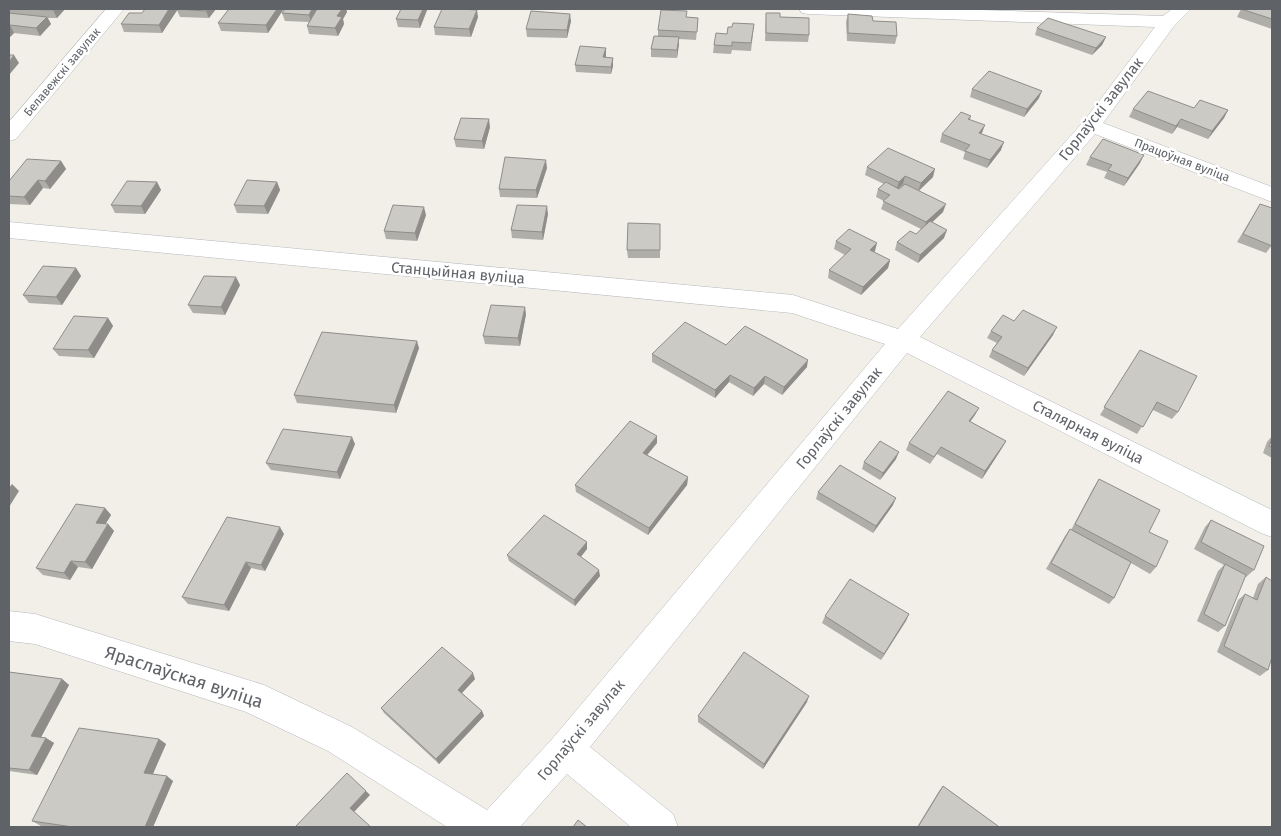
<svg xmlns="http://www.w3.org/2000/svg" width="1281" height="836" font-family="'Fira Sans',sans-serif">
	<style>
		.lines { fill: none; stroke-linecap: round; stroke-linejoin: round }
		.minor-casing { stroke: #b5b8bc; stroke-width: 1 }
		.minor { fill: #fff; fill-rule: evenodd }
		.wall { fill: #afaea9 }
		.shaded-wall { fill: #8f8d8a }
		.building { fill: #cccac5; stroke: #8f8d8a }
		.labels { text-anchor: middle; stroke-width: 5; stroke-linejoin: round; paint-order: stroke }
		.far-street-label { font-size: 12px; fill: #5f6368; stroke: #fff }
		.street-label { font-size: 15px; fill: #5f6368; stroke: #fff }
		.near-street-label { font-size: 18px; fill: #5f6368; stroke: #fff }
	</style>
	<rect width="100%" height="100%" fill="#f1efe8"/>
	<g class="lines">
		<defs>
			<g id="minor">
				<path d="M106,9H124L16,139L9,141V122Z"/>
				<path d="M799,9H951L1163,16L1172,9H1191L1174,26L1103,123L1272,187V202L1095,134L920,337L1272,510V537L1261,533L907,353L590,747L673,814L678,827H631L567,774L520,827H447L328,751L246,712L35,644L9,641V611L35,614L264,685L352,727L487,810L553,738L885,344L792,313L9,238V222L793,295L898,329L1084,121L1155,27L808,14L802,13Z"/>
			</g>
		</defs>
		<use href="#minor" class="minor-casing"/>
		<use href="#minor" class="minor"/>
	</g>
	<g class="wall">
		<path d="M9,9H65L57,18H48L51,24L40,36L14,33L9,38Z"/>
		<path d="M145,9H216L209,18L180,17L177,10L162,33L124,32L121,24L142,13Z"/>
		<path d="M229,9H282L283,10L268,33L221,31L218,23Z"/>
		<path d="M285,9H346L347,12L343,19L344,24L338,36L309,34L307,26L309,22L285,21L282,13Z"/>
		<path d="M401,9H426L427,10L420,28L398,27L396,19Z"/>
		<path d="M1241,9H1272V29L1237,17Z"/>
		<path d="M766,13L780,17L809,35L808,42L765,41Z"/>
		<path d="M848,14L873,21L897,36L895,44L847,41L846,22Z"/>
		<path d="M478,17L471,37L435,35L434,27Z"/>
		<path d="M686,17L698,18L696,40L679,39L677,58L651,57V49L658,36V30Z"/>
		<path d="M571,21L567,38L527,37L526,29Z"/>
		<path d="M754,24L751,51L732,50L731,54L713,53L714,45L727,34L732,27Z"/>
		<path d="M1037,28L1106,37L1102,45L1092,55L1035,35Z"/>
		<path d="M606,48V57L613,58V66L611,74L576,72L575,65Z"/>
		<path d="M972,89L1039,98L1024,117L970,97Z"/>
		<path d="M1194,108L1228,110L1224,118L1208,139L1177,127L1172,134L1129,117L1133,109Z"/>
		<path d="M971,116L970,120L982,134L1001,150L987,168L963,159L965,152L940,142L942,134Z"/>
		<path d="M490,127L484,149L456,147L454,139Z"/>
		<path d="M1090,157L1140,163L1124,186L1104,178L1107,172L1086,165Z"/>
		<path d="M61,161L66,169L50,189L43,188L30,205L9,204V181Z"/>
		<path d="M867,167L933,177L919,191L943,212L932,222L944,238L918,263L895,250L897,242L916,234L921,229L881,209L884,201L876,197L878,189L884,184L865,175Z"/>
		<path d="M547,168L537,198L500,197L499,189Z"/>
		<path d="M157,182L161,190L145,214L115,213L111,205Z"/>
		<path d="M277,182L280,190L268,214L237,213L234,205Z"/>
		<path d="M1260,204L1272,245L1266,253L1237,242Z"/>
		<path d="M548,214L543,240L512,238L511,230Z"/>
		<path d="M426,215L417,241L386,239L384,231Z"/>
		<path d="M660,224V258H628L627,250Z"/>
		<path d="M836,241L875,251L874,252L890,260L888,268L861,295L828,278L829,270L845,255L834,249Z"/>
		<path d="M76,268L81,276L62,305L29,303L23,295Z"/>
		<path d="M240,285L225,315L193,313L188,305Z"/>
		<path d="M526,314L520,346L485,344L483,336Z"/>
		<path d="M108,318L113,326L94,358L59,356L53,349Z"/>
		<path d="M1014,321L1053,335L1024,376L989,357L992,350L997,343L987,338L991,331Z"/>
		<path d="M726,345L807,367L782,395L764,384L753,396L729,382L715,398L652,362V354Z"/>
		<path d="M419,348L396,413L297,403L294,395Z"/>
		<path d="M1140,350L1178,412L1172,419L1153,410L1137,434L1100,415Z"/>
		<path d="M975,415L970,422L1006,441L1002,448L982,479L937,454L930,464L906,450L909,443Z"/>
		<path d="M1272,436V458L1263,453L1267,442Z"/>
		<path d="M657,443L647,455L688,477L687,485L648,535L576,492L575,485Z"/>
		<path d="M355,444L340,479L271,470L266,463Z"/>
		<path d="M896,459L880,480L862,469L864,462Z"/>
		<path d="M1099,479L1149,532L1156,567L1150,574L1131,563L1114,598L1109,604L1046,569L1065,536L1070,529L1071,530L1094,487Z"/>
		<path d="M818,492L893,505L873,533L816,499Z"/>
		<path d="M105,508L111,515L105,524H108L114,531L92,569L78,567L70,580L43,575L36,568Z"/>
		<path d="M1211,520L1254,570L1246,577L1245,576L1225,626L1218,632L1197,621L1218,571L1224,565L1194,549L1205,527Z"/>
		<path d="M284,534L265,571L251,568L229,611L188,604L182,597Z"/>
		<path d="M587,542V549L581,557L600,576L575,606L509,561L507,555Z"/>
		<path d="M1266,577L1268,670L1260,676L1217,652L1238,600L1245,594L1253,598L1258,584Z"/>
		<path d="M909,614L881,660L822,623L825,616Z"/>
		<path d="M9,672L62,679L69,685L41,737L46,738L54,743L37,775L9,771Z"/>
		<path d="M475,679L462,693L482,711L484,716L439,764L384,713L381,708Z"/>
		<path d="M807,702L763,769L698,722V716Z"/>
		<path d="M159,739L166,744L153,774L173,781L153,827H51L41,826L32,821Z"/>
		<path d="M943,786L998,827H917L939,791Z"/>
	</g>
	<g class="shaded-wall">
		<path d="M54,9H65L57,18L53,10Z"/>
		<path d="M169,9H178L162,33L159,25Z"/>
		<path d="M207,9H216L209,18L206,11Z"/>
		<path d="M277,9H282L283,10L268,33L266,25Z"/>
		<path d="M312,9H320L311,22L309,15Z"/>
		<path d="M342,9H346L347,12L343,19L344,24L338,36L335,28L337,16Z"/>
		<path d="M423,9H426L427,10L420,28L418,20Z"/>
		<path d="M477,10L478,17L471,37L469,29Z"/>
		<path d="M570,14L571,21L567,38V30Z"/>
		<path d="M47,17L51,24L40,36L36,28Z"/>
		<path d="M10,25L14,33L9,38V27Z"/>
		<path d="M679,37V45L677,58V50Z"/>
		<path d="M1106,37L1102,45L1092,55L1096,48Z"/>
		<path d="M606,48V56L604,65L603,57Z"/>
		<path d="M14,55L19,63L9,75V62Z"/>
		<path d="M613,58V66L611,74V67Z"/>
		<path d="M1042,91L1039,98L1024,117L1027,109Z"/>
		<path d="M1228,110L1224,118L1208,139L1212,131Z"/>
		<path d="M489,119L490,127L484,149L482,141Z"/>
		<path d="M1181,119L1177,127L1172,134L1176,126Z"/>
		<path d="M985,125L982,133H979Z"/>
		<path d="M1004,142L1001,150L987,168L990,160Z"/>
		<path d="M1144,155L1140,163L1124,186L1128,178Z"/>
		<path d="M546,160L547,168L537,198L536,190Z"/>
		<path d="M61,161L66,169L50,189L45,181Z"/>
		<path d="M935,169L933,177L918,191L921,183Z"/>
		<path d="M905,176L903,184L896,190L899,182Z"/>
		<path d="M38,180L43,188L30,205L24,197Z"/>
		<path d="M157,182L161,190L145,214L141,206Z"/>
		<path d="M277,182L280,190L268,214L264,206Z"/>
		<path d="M946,204L943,212L924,230L926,222Z"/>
		<path d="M547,206L548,214L543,240L542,232Z"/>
		<path d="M424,207L426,215L417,241L415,233Z"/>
		<path d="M947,230L944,238L918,263L920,255Z"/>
		<path d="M877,243L875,251L867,258L870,250Z"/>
		<path d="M890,260L888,268L861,295L863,287Z"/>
		<path d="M76,268L81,276L62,305L56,297Z"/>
		<path d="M236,277L240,285L225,315L221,307Z"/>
		<path d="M525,307L526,314L520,346L518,338Z"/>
		<path d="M108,318L113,326L94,358L88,350Z"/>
		<path d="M1057,327L1053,335L1024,376L1028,368Z"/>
		<path d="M417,341L419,348L396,413L394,405Z"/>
		<path d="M808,360L807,367L782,395L784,387Z"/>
		<path d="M730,375L729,382L715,398V390Z"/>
		<path d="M765,376L764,384L753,396L754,388Z"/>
		<path d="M979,408L975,415L965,428L969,421Z"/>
		<path d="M657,436V443L643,460V453Z"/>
		<path d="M352,437L355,444L340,479L337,472Z"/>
		<path d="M1006,441L1002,448L982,479L985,471Z"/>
		<path d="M899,452L896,459L880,480L883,473Z"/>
		<path d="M688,477L687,485L648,535L649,528Z"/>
		<path d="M12,484L19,491L9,507V488Z"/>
		<path d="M896,498L893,505L873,533L876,526Z"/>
		<path d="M105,508L111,515L102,530L96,523Z"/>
		<path d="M108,524L114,531L92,569L85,562Z"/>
		<path d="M280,527L284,534L265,571L261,565Z"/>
		<path d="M587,542V549L577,561V554Z"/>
		<path d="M71,561L78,567L70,580L64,573Z"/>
		<path d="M246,562L251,568L229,611L224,605Z"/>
		<path d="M599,570L600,576L575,606L574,600Z"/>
		<path d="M909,614L906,621L881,660L884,654Z"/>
		<path d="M473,673L475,679L460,695L458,690Z"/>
		<path d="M62,679L69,685L39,741L31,736Z"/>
		<path d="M809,696L807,702L763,769L764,764Z"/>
		<path d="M482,711L484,716L439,764L436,759Z"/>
		<path d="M46,738L54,743L37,775L29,770Z"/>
		<path d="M159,739L166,744L151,778L144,773Z"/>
		<path d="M167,776L173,781L153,827H145Z"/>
		<path d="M366,791L370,795L354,812L350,808Z"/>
	</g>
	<g class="building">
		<path d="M17,9H54L53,10Z"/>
		<path d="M145,9H169L159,25L121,24L129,13H142Z"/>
		<path d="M177,9H207L206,11Z"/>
		<path d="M229,9H277L266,25L218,23Z"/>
		<path d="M285,9H312L309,15L282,13Z"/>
		<path d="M317,9H342L337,16L342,17L335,28L307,26Z"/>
		<path d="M401,9H423L418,20L396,19Z"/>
		<path d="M442,9H460L477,10L469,29L434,27Z"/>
		<path d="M1241,9H1272V19Z"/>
		<path d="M661,10L687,11L686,17L698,18L697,32L658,30Z"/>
		<path d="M531,11L570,14L567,30L526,29Z"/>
		<path d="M9,13L47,17L36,28L10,25L9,27Z"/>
		<path d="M766,13H780V17L809,18V35L766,33Z"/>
		<path d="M848,14L872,16L873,21L896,22L897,36L848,33Z"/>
		<path d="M1048,18L1106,37L1096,48L1037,28Z"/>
		<path d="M733,23L754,24L751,43L732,42V46L714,45L716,33L727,34L728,27H732Z"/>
		<path d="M654,36L679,37L677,50L651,49Z"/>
		<path d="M580,46L606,48L603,57L613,58L611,67L575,65Z"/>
		<path d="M9,55H14L9,62Z"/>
		<path d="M989,71L1042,91L1027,109L972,89Z"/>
		<path d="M1148,91L1194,108L1200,100L1228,110L1212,131L1181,119L1176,126L1133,109Z"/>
		<path d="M961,112L971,116L968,119L985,125L979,133L1004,142L990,160L965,151L970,145L942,134Z"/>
		<path d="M461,118L489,119L482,141L454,139Z"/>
		<path d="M1103,139L1144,155L1128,178L1108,170L1112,165L1090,157Z"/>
		<path d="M888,148L935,169L921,183L905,176L899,182L867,167Z"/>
		<path d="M505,157L546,160L536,190L499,189Z"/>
		<path d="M27,159L61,161L45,181L38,180L24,197L9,196V181Z"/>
		<path d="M247,180L277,182L264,206L234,205Z"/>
		<path d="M127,181L157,182L141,206L111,205Z"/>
		<path d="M886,182L899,189L905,184L946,204L926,222L883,201L890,195L878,189Z"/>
		<path d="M1260,204L1272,208V246L1243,234Z"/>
		<path d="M393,205L424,207L415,233L384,231Z"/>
		<path d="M517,205L547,206L542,232L511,230Z"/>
		<path d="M930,221L947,230L920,255L897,242L910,231L916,234Z"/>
		<path d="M628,223L660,224V250H627Z"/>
		<path d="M849,229L877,243L870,250L890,260L863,287L829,270L851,249L836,241Z"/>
		<path d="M43,266L76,268L56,297L23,295Z"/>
		<path d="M204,276L236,277L221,307L188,305Z"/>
		<path d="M491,305L525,307L518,338L483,336Z"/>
		<path d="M1023,310L1057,327L1028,368L992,350L1002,337L991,331L1003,315L1014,321Z"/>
		<path d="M74,316L108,318L88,350L53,349Z"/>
		<path d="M685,322L726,345L745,326L808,360L784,387L765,376L754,388L730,375L715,390L652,354Z"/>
		<path d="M322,332L417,341L394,405L294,395Z"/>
		<path d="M1140,350L1197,376L1178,412L1157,402L1143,427L1104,407Z"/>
		<path d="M948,391L979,408L969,421L1006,441L985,471L941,447L934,457L909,443Z"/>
		<path d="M630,421L657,436L643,453L688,477L649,528L575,485Z"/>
		<path d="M283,429L352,437L337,472L266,463Z"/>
		<path d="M1272,439V447L1269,446Z"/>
		<path d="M880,441L899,452L883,473L864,462Z"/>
		<path d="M840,465L896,498L876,526L818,492Z"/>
		<path d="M1099,479L1160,510L1149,532L1168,541L1156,567L1075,524Z"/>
		<path d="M76,504L105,508L96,523L108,524L85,562L71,561L64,573L36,568Z"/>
		<path d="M544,515L587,542L577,554L599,570L574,600L507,555Z"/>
		<path d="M227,517L280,527L261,565L246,562L224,605L182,597Z"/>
		<path d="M1211,520L1264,546L1254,570L1201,542Z"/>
		<path d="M1070,529L1131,562L1114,598L1051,563Z"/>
		<path d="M1225,564L1246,575L1225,626L1204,614Z"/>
		<path d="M1266,577L1272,581V657L1268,670L1224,646L1245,594L1257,600Z"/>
		<path d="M850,579L909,614L884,654L825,616Z"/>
		<path d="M442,647L473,673L458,690L482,711L436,759L381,708Z"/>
		<path d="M744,652L809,696L764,764L698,716Z"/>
		<path d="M9,672L62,679L31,736L46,738L29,770L9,768Z"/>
		<path d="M79,728L159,739L144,773L167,776L145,827H73L32,821Z"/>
		<path d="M347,773L366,791L350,808L371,827H295Z"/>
		<path d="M943,786L998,826V827H918Z"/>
		<path d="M578,820L587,827H573Z"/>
	</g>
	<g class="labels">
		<g class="far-street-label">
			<text transform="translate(62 72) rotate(-50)" y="4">Белавежскі завулак</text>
			<text transform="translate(1182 160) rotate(21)" y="4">Працоўная вуліца</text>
		</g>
		<g class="street-label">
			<text transform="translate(1101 109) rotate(-52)" y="5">Горлаўскі завулак</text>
			<text transform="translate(458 273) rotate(5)" y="5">Станцыйная вуліца</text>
			<text transform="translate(839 418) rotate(-51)" y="5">Горлаўскі завулак</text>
			<text transform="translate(1088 432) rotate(27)" y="5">Сталярная вуліца</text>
			<text transform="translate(581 730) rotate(-50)" y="5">Горлаўскі завулак</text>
		</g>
		<g class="near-street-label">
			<text transform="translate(184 677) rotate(18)" y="6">Яраслаўская вуліца</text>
		</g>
	</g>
	<rect width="1281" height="836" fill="none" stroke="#5f6368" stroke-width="20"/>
</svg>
